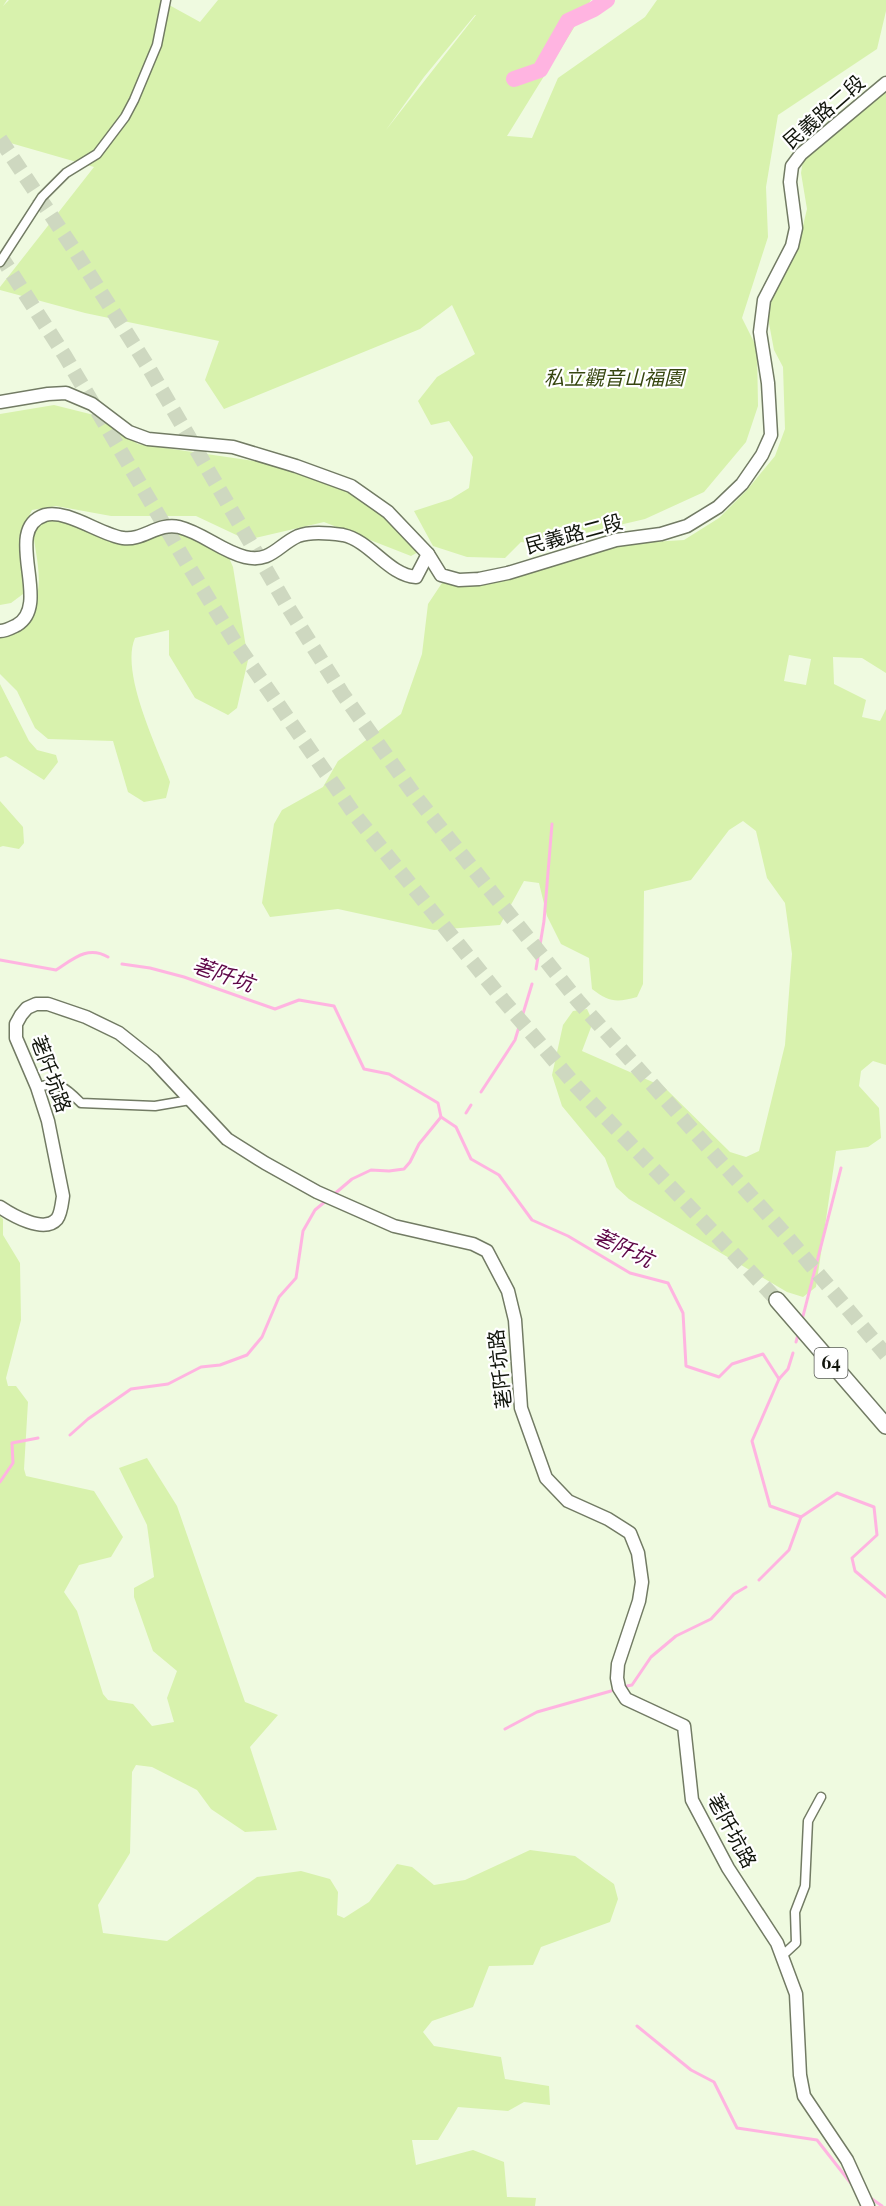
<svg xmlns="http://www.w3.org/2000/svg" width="886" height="2206" font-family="'Playfair Display','Noto Sans TC',serif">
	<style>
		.green { fill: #d8f2ad; fill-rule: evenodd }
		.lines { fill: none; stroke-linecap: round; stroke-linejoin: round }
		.stream { stroke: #ffb4e1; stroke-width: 3 }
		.river { stroke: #ffb4e1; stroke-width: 16 }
		.highway-tunnel { stroke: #ced8c0; stroke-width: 15; stroke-dasharray: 15 8; stroke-linecap: butt }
		.street-casing { stroke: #727b64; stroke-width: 11 }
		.secondary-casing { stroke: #727b64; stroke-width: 15 }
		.highway-casing { stroke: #727b64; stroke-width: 18 }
		.street { stroke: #fff; stroke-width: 8 }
		.secondary { stroke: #fff; stroke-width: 12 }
		.highway { stroke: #fff; stroke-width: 15 }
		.labels { text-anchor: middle; stroke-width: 4.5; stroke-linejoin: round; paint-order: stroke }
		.shield { fill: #fff; stroke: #585b55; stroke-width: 1.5 }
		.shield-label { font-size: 18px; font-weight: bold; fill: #11150c }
		.street-label { font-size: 20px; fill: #11150c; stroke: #fff }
		.park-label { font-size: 20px; font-style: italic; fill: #36460f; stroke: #fff }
		.water-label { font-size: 21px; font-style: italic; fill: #5e0647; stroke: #fff }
	</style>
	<rect width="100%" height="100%" fill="#effae0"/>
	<g class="green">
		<path d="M0,0H7L3,6L9,0H160L200,22L218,0H591L507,136L532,138L558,78L645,17L657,0H886V11L877,49L778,115L766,187L768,237L742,318L757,348L758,406L746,442L704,492L645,519L538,544L521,542L505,558L467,557L433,546L414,511L451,499L469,488L473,457L449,421L431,425L418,401L437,377L475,354L452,305L420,329L224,409L205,380L219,341L85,313L0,290V287L94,167L0,140ZM475,15H476L386,130L424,77Z"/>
		<path d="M886,82V673L862,658L833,657L834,684L866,700L862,717L880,721L886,709V1065L873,1061L861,1071L859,1086L879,1108L881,1138L868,1147L836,1151L816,1287L803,1297L787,1292L629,1199L616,1187L605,1158L562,1106L552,1075L563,1025L573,1011L587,1009L593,1022L582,1051L664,1087L730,1152L746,1157L759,1151L785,1045L792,954L785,903L767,878L756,831L743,821L729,830L691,880L644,891L643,984L637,997C616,1003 609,1002 592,989L589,958L561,944L547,916L539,883L524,881L500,925L434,930L338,909L270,917L262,903L274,824L282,810L323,787L338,761L401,714L422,654L428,604L444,580L459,575L570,559L618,544L684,540L719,518L747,490L775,456L785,429L783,367L774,350L768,318L771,297L801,234L807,209L801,173L805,148ZM789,655L811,659L806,685L784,681Z"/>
		<path d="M54,405L94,415L138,444L296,467L328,479L417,537L424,549L411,556L324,522L247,540L196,516H111L56,506L32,510L22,530L23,594L11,603L0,605V414Z"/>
		<path d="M45,517L132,537L166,525L222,542L233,567L248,660L237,708L228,715L195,698L169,655V630L135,638C120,672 157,747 170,782L166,798L144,802L128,792L113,741L48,739L35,728L17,691L0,674V624C55,612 37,568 32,526Z"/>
		<path d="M0,684L29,741L37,750L56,755L58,762L44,780L6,756L0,758Z"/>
		<path d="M0,801L23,827L24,843L19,849L3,846L0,847Z"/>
		<path d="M0,1216L3,1219V1235L20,1263L21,1320L6,1378L8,1386H16L28,1402L24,1469L26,1476L94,1491L123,1537L111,1557L79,1565L64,1592L77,1611L103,1694L108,1700L133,1704L152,1726L174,1722L167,1698L177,1671L153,1651L134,1597V1588L154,1577L147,1525L119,1468L147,1458L177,1506L245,1702L278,1715L250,1747L277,1830L245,1832L211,1809L197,1790L152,1767L136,1765L132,1772L130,1853L98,1905L103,1933L167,1941L257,1877L301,1871L330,1879L338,1892L337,1915L344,1918L369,1902L397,1864L412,1867L434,1885L465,1880L530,1850L575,1856L614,1884L618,1899L610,1922L541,1947L533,1965L489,1966L473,2007L432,2021L423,2032L434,2046L501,2057L505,2079L549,2086L550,2105L524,2102L508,2111L458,2107L438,2140H412L416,2165L473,2150L504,2162L507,2197L536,2198L535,2206H0Z"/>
	</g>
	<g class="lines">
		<g class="stream">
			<path d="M0,960L56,970C73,959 88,945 108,957"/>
			<path d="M122,964L150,968L184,977L275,1009L299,1000L334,1006L364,1069L389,1074L438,1103L441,1117L456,1127L471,1159L499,1175L532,1220L568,1236L630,1273L668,1283L683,1313L686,1366L719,1377L732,1364L763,1354L779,1379L752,1441L770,1506L801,1517L837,1493L874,1507L877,1535L852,1558L855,1571L886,1597"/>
			<path d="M536,969L544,921L552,824"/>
			<path d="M481,1092L515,1040L532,984"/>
			<path d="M466,1113L471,1105"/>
			<path d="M332,1196L352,1179L371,1170L389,1171L404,1169L410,1162L419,1144L441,1117"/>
			<path d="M802,1320L841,1168"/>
			<path d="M796,1342L798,1335"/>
			<path d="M779,1379L788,1369L793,1353"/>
			<path d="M70,1435L88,1419L131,1389L168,1384L201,1367L220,1365L247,1355L262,1337L279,1297L296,1278L303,1231L315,1210L327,1200"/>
			<path d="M0,1482L13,1463L12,1443L38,1438"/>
			<path d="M759,1580L789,1550L801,1517"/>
			<path d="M627,1686L632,1685L651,1657L676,1636L711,1619L734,1594L746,1587"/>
			<path d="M505,1729L537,1712L611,1691"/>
			<path d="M637,2026L691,2070L714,2082L737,2128L817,2140L853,2186"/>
			<path d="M869,2197L882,2206"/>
		</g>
		<path class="river" d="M514,79L540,70L568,21L594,9L607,0"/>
		<g class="highway-tunnel">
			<path d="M0,139L73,248L150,370L286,604L342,693L416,797L578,1001L784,1233L886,1355"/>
			<path d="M0,255L65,356L183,557L235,642L355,815L503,1000L576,1086L777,1300"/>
		</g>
		<defs>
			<g id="street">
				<path d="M0,262L42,197L66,173L97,154L125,117L134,100L157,45L166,0"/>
				<path d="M37,1087C60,1081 66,1088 81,1103L155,1106L190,1100"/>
				<path d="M783,1955L796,1943L795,1912L805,1886L808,1821L821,1797"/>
			</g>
			<g id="secondary">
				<path d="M0,402L48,394L66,393L92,404L129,432L148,439L233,447L296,466L351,486L388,512L428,554L441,575L459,580L479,579L508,573L616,540L661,534L687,526L718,507L742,484L762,455L771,435L768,383L760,332L764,300L792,246L796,228L790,182L792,166L801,154L886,83"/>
				<path d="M0,631C6,631 11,628 17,625C53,604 1,529 45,515C67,509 101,535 123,538C143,541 158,522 179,527C203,533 221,551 245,557C271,563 278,545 298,536C311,531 329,533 343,535C371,541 388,575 416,577L428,554"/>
				<path d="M0,1207C12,1215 44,1234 57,1219C61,1214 62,1203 63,1196L48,1121L37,1087L16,1038V1024L21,1015L27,1008L36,1004H48L86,1017L119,1033L153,1060L227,1139L265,1163L317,1192L394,1226L473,1244L487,1251L508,1291L515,1320L521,1408L546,1478L568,1501L608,1519L630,1533L638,1553L642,1582L639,1601L618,1664L617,1678L619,1688L626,1699L684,1726L692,1800L728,1868L777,1943L796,1994L800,2075L804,2096L847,2160L868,2206"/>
			</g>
			<path id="highway" d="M777,1300L886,1426"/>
		</defs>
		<use href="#street" class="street-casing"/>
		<use href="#secondary" class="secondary-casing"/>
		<use href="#highway" class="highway-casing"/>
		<use href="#street" class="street"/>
		<use href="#secondary" class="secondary"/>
		<use href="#highway" class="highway"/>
	</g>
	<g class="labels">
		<rect class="shield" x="814.5" y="1348" width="33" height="30" rx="4.5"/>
		<g class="shield-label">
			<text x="831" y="1369">64</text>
		</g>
		<g class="street-label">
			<text transform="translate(824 112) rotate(-41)" y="7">民義路二段</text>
			<text transform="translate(574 534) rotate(-15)" y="7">民義路二段</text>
			<text transform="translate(51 1074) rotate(70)" y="7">荖阡坑路</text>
			<text transform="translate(500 1369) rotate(-96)" y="7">荖阡坑路</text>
			<text transform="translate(732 1831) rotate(62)" y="7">荖阡坑路</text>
		</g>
		<g class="park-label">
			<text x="614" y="385">私立觀音山福園</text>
		</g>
		<g class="water-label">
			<text transform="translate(223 975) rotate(19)" y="7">荖阡坑</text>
			<text transform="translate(623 1248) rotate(25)" y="7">荖阡坑</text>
		</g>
	</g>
</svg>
